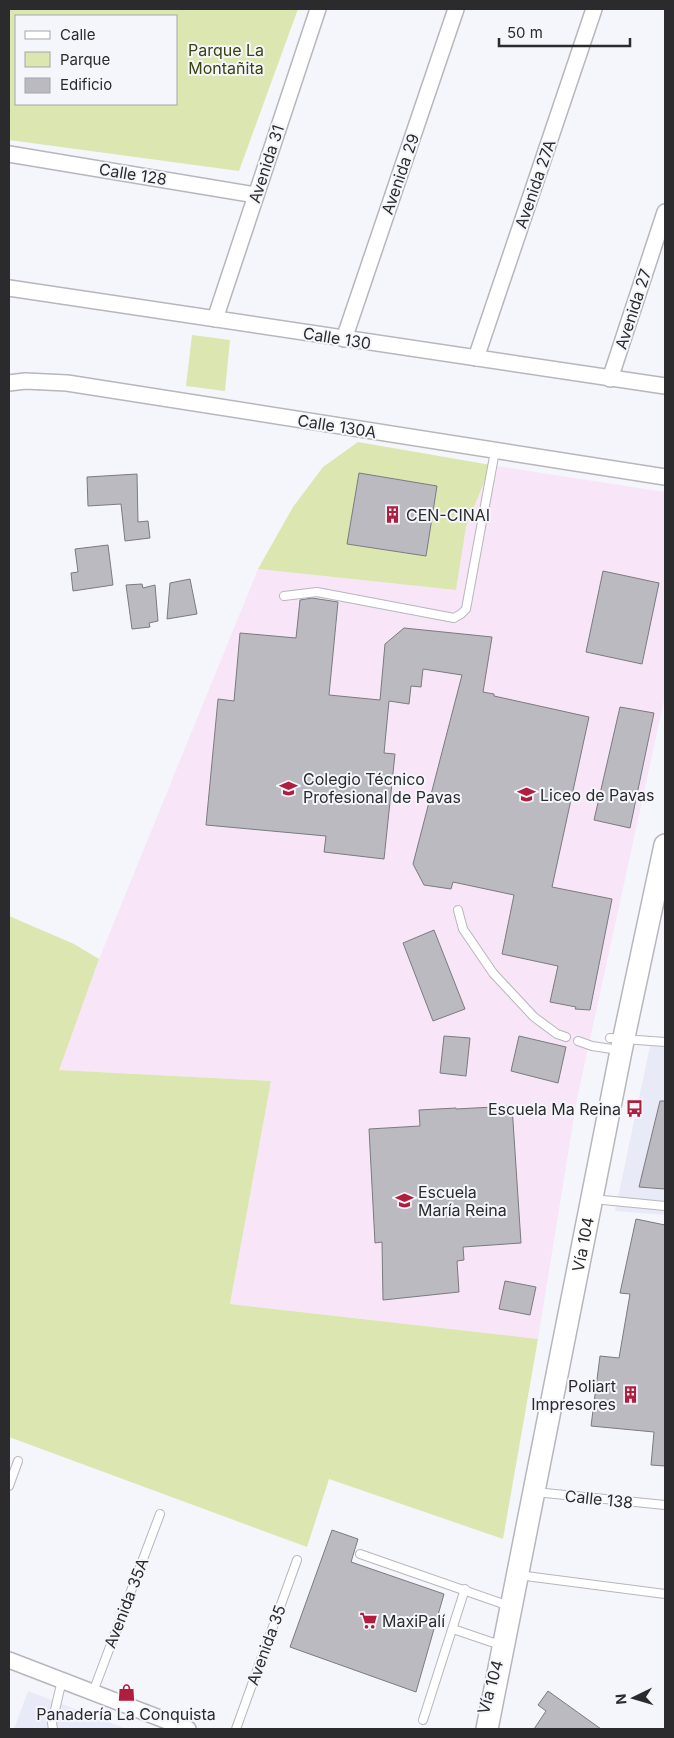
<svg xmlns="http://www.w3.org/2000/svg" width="674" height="1738" font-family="Inter,sans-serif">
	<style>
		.built { fill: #e9eaf7 }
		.education { fill: #f8e6f8 }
		.green { fill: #dbe6b0; fill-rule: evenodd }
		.building { fill: #babac0; stroke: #7a7a7f }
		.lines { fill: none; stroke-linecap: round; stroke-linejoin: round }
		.service-casing { stroke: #b6b6bc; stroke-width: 10 }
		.minor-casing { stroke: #b6b6bc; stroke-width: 18 }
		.secondary-casing { stroke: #b6b6bc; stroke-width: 24 }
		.service { stroke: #fff; stroke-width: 8 }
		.minor { stroke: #fff; stroke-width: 15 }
		.secondary { stroke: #fff; stroke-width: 21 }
		.labels { text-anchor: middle; stroke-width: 4; stroke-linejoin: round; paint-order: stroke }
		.park-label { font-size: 16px; fill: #3a410a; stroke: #f5f6fc }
		.street-label { font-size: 16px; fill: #2b2b2d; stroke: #f5f6fc }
		.poi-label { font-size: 16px; fill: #2b2b2d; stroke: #f5f6fc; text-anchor: start }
	</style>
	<rect width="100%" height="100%" fill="#f5f6fc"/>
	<g class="built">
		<path d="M650,1046L665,1047V1215L615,1211Z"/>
		<path d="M28,1691L127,1729H14Z"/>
	</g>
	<path class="education" d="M491,465L665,492V696L577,1099L538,1339L230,1304L271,1081L58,1070L99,959L258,569L456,590L466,527Z"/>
	<g class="green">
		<path d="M9,9H298L239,171L9,140ZM16,16H176V104H16Z"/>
		<path d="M192,335L230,340L225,391L186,386Z"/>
		<path d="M358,442L491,465L466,527L456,590L258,569L293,507L323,467ZM359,473L437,486L426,556L348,544Z"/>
		<path d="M9,916L74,944L99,959L59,1070L271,1081L230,1304L538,1339L503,1539L329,1479L307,1547L9,1437Z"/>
	</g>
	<g class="building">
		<path d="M359,473L437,486L426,556L347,544Z"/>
		<path d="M137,474L138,522L148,521L150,538L125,541L121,504L88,506L87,477Z"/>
		<path d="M108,545L113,585L73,591L71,573L78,572L75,549Z"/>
		<path d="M603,571L659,583L642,664L586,652Z"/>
		<path d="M190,579L197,614L167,619L170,583Z"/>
		<path d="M142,584L143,588L155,585L158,621L149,623L150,627L132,629L126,585Z"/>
		<path d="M312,598L338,602L329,695L380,700L385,644L404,628L492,637L483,692L494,694V696L589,717L552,887L612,899L590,1010L575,1009L576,1007L550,1002L558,966L502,954L514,895L453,882L451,889L424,885L413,864L462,675L423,669L421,687L411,686L409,704L389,701L384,753L395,754L384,859L324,852L326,836L206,825L218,699L234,701L240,633L296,638L300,600Z"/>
		<path d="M620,707L654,713L630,828L594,820Z"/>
		<path d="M434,930L465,1009L433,1021L403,943Z"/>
		<path d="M444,1036L470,1038L466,1076L440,1073Z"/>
		<path d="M519,1036L566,1047L558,1083L511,1071Z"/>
		<path d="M660,1101H665V1189L639,1187Z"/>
		<path d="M512,1106L521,1243L463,1247L464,1260L457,1261L459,1292L383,1300L382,1242L375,1243L369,1129L420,1126L419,1110L456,1108V1109Z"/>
		<path d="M636,1219L665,1225V1466L651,1465L654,1432L591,1426L600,1356L619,1358L630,1294L620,1293Z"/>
		<path d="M505,1281L536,1287L530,1315L499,1309Z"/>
		<path d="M332,1530L358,1539L351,1562L444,1594L416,1692L290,1647Z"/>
		<path d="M548,1691L601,1729H534L546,1711L538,1705Z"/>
	</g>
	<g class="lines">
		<defs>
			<g id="service">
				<path d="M284,596L317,592L454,618L461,614L466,609L495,451"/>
				<path d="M458,910L463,929L493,973L534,1017L557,1034L566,1037"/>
				<path d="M610,1038L665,1042"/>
				<path d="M578,1041L592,1046L619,1050"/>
				<path d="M603,1200L665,1206"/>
				<path d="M9,1486L18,1461"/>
				<path d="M535,1492L665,1505"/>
				<path d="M360,1554L509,1606"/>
				<path d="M518,1575L665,1594"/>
				<path d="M453,1629L503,1646"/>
				<path d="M93,1692L160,1514"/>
				<path d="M423,1720L465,1589"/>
				<path d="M53,1729L52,1723L62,1680"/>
				<path d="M236,1729L297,1560"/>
			</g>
			<g id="minor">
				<path d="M9,154L256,195"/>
				<path d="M9,288L665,386"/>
				<path d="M215,319L318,9"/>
				<path d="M344,339L456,9"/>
				<path d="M476,358L594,9"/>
				<path d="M610,379L665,212"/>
				<path d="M9,383L25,381L67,383L665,477"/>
				<path d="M9,1660L188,1729"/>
			</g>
			<g id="secondary">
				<path id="s1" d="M487,1729L621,1051L665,845"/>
			</g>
		</defs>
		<use href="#service" class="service-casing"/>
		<use href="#minor" class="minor-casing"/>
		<use href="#secondary" class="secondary-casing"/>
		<use href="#service" class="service"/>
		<use href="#minor" class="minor"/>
		<use href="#secondary" class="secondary"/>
	</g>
	<defs>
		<symbol id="building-bare" viewBox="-9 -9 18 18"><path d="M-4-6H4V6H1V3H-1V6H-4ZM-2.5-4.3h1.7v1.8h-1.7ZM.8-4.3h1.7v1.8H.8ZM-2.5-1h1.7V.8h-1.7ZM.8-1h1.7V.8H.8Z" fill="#b11d3d" stroke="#f5f6fc" stroke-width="2.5" paint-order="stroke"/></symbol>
		<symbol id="school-bare" viewBox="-9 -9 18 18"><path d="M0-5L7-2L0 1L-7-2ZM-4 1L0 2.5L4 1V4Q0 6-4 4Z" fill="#b11d3d" stroke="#f5f6fc" stroke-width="2.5" paint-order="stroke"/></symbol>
		<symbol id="bus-bare" viewBox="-9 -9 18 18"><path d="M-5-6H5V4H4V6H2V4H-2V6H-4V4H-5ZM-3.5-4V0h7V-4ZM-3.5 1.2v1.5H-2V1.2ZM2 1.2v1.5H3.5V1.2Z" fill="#b11d3d" stroke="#f5f6fc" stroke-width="2.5" paint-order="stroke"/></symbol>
		<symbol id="supermarket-bare" viewBox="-9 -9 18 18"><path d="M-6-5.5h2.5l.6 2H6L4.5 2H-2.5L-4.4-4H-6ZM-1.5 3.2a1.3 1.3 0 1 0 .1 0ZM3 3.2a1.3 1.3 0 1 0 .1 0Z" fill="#b11d3d" stroke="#f5f6fc" stroke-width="2.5" paint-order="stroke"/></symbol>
		<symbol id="shop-bare" viewBox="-9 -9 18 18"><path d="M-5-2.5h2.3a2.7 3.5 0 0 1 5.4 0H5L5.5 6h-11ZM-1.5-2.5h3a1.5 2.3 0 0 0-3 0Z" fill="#b11d3d" stroke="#f5f6fc" stroke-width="2.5" paint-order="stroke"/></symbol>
	</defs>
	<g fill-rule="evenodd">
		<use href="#building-bare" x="380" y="502" width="25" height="25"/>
		<use href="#school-bare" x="276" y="776" width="25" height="25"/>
		<use href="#school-bare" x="514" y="782" width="25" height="25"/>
		<use href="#bus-bare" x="622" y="1096" width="25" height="25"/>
		<use href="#school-bare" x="392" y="1188" width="25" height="25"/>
		<use href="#building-bare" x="618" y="1382" width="25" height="25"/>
		<use href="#supermarket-bare" x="356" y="1608" width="25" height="25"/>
		<use href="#shop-bare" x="114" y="1680" width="25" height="25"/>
	</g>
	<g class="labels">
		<g class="park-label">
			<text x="226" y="56">Parque La<tspan x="226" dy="18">Montañita</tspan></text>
		</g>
		<g class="street-label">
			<text transform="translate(266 164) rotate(-72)" y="6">Avenida 31</text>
			<text transform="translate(133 174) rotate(9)" y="6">Calle 128</text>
			<text transform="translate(400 174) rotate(-71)" y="6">Avenida 29</text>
			<text transform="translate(535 184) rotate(-71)" y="6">Avenida 27A</text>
			<text transform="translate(633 309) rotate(-72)" y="6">Avenida 27</text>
			<text transform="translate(337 338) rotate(9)" y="6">Calle 130</text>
			<text transform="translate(337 426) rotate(9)" y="6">Calle 130A</text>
			<text dy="6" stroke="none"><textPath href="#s1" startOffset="494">Vía 104</textPath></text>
			<text transform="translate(599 1499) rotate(6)" y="6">Calle 138</text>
			<text transform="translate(126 1603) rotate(-69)" y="6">Avenida 35A</text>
			<text transform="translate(266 1645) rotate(-70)" y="6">Avenida 35</text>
			<text transform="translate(490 1687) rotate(-74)" y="6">Vía 104</text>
		</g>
		<g class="poi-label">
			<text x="406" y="521">CEN-CINAI</text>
			<text x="303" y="785">Colegio Técnico<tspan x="303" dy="18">Profesional de Pavas</tspan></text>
			<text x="540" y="801">Liceo de Pavas</text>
			<text x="621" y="1115" text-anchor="end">Escuela Ma Reina</text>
			<text x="418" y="1198">Escuela<tspan x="418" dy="18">María Reina</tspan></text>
			<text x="616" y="1392" text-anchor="end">Poliart<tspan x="616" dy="18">Impresores</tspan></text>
			<text x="382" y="1627">MaxiPalí</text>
			<text x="126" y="1720" text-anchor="middle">Panadería La Conquista</text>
		</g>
	</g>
	<rect width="674" height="1738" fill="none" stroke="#2b2b2d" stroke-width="20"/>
	<rect x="15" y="15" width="162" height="90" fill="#f5f6fc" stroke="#a4a5a9"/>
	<rect x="25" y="31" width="25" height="8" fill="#ffffff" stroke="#a4a5a9"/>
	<text x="60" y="40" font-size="15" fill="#2b2b2d">Calle</text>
	<rect x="25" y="52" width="25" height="15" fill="#dbe6b0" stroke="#a4a5a9"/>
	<text x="60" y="65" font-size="15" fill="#2b2b2d">Parque</text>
	<rect x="25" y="78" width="25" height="15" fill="#babac0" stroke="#a4a5a9"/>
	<text x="60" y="90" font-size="15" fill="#2b2b2d">Edificio</text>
	<g transform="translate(634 1698) rotate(265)" stroke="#f5f6fc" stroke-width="4" paint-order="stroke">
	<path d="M0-4L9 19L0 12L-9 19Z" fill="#2b2b2d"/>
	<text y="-8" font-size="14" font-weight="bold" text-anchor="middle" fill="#2b2b2d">N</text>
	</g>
	<path d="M499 38v8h131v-8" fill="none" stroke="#2b2b2d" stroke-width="2.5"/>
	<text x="507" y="38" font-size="15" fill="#2b2b2d" stroke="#f5f6fc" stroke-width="4" paint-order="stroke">50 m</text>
</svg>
